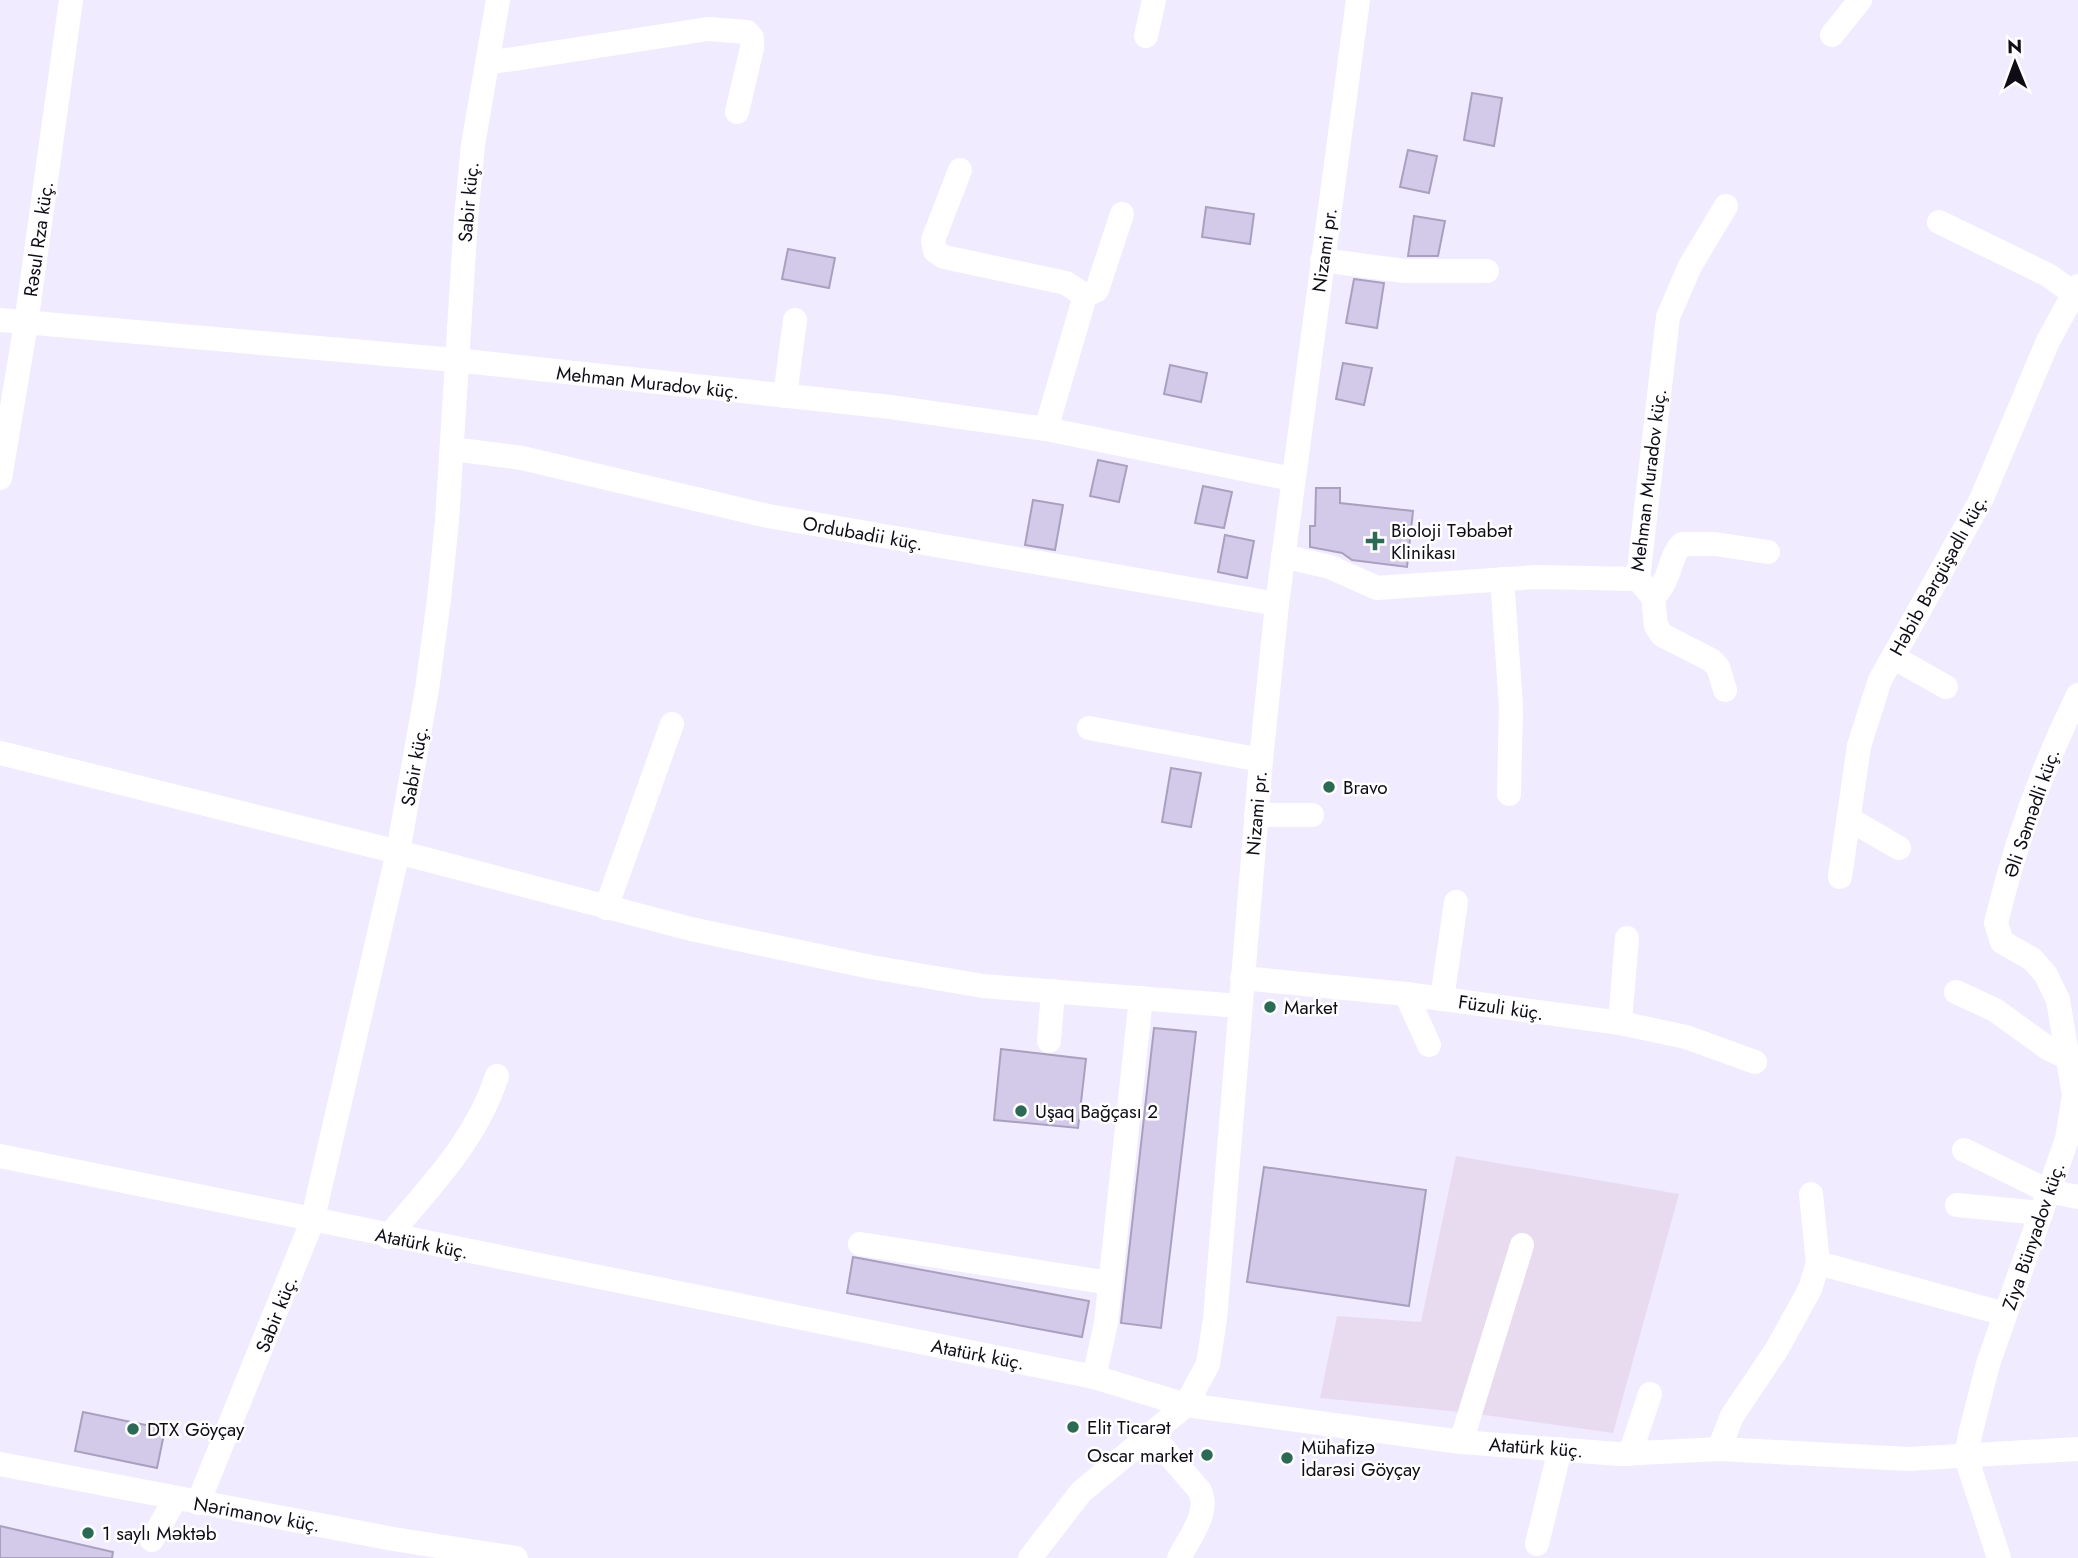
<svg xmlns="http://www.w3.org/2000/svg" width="2078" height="1558" font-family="Jost,sans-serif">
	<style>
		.industrial { fill: #e8dbf0 }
		.building { fill: #d3caea; stroke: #a9a0bf; stroke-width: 2 }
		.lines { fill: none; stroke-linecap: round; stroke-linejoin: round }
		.minor { stroke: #fff; stroke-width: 24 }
		.poi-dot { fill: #2d6a55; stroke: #fff; stroke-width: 2.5 }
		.labels { text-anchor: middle; stroke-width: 5; stroke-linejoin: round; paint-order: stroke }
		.street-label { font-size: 19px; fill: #0f0c17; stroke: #fff }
		.poi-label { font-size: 19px; fill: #0f0c17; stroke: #fff; text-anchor: start }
	</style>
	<rect width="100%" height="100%" fill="#f1ebff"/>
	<path class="industrial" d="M1456,1156L1679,1194L1613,1433L1470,1413L1320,1398L1337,1316L1421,1322Z"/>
	<g class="building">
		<path d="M1472,93L1502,98L1494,146L1464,140Z"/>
		<path d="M1408,150L1437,156L1429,193L1400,187Z"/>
		<path d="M1206,207L1254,214L1250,244L1202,237Z"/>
		<path d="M1414,216L1445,221L1438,256H1408Z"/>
		<path d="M788,249L835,258L829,288L782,279Z"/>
		<path d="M1354,279L1384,283L1377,328L1346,323Z"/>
		<path d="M1343,363L1372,368L1364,405L1336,399Z"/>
		<path d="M1170,365L1207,373L1201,402L1164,394Z"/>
		<path d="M1098,460L1127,466L1119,502L1090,496Z"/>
		<path d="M1203,486L1232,492L1224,528L1195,523Z"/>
		<path d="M1316,488H1340V503L1413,511L1407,567L1352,560L1342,553L1310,547V526H1315Z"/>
		<path d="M1033,500L1063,505L1055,550L1025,545Z"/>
		<path d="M1225,535L1254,541L1247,578L1218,572Z"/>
		<path d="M1171,768L1201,773L1191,827L1162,822Z"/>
		<path d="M1154,1028L1196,1032L1161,1328L1121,1323Z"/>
		<path d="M1001,1049L1086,1059L1078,1128L994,1120Z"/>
		<path d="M1264,1167L1426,1190L1409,1306L1247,1282Z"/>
		<path d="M853,1257L1089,1301L1082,1337L847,1293Z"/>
		<path d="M83,1412L165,1429L157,1468L75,1451Z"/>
		<path d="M0,1526L113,1552L112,1558H0Z"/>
	</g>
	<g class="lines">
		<g class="minor">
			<path d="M1832,35L1860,0"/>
			<path d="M1146,36L1154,0"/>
			<path d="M487,63L708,29L747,32L752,38V48L737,112"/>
			<path d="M960,170L933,240L935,251L944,257L1066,283L1085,296"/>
			<path d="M1939,222L2048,275L2073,293"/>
			<path d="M1322,260L1404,271H1487"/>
			<path d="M0,320L455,360L890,407L1046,429L1292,479"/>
			<path d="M785,396L795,320"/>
			<path d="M1046,429L1085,296L1097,290L1122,214"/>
			<path d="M452,449L522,458L768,516L1277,604"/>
			<path d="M0,478L26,324L71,0"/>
			<path d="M1283,556L1330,567L1377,588L1536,577L1638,579L1668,317L1690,266L1726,206"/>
			<path d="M1502,579L1511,706L1509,794"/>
			<path d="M1638,579L1653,597L1656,626L1662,635L1711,660L1718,667L1725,690"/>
			<path d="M1653,597C1673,578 1668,557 1682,544H1715L1768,552"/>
			<path d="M1893,657L1946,687"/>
			<path d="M1089,728L1261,760"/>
			<path d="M0,753L398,852L691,929L871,967L983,986L1240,1006"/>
			<path d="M1256,815H1312"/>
			<path d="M1849,819L1899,848"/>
			<path d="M1840,877L1859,746L1880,680L1981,500L2048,341L2078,286"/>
			<path d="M606,908L672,724"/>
			<path d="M1242,978L1406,994L1620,1023L1686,1037L1755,1062"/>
			<path d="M1956,992L1995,1010L2049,1049L2069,1058"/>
			<path d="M1406,994L1429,1045"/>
			<path d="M1442,999L1456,902"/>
			<path d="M1620,1023L1627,938"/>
			<path d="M1049,1041L1053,991"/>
			<path d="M1964,1150L2048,1191L2078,1197"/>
			<path d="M0,1156L1094,1377L1186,1405L1461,1442L1619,1454L1719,1449L1908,1459L2078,1449"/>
			<path d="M1957,1205L2041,1213"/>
			<path d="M388,1237C431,1185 476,1141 497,1076"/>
			<path d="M860,1244L1110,1283"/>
			<path d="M1818,1263L2005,1314"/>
			<path d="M1094,1377L1106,1323L1141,998"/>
			<path d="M1152,1435L1200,1491C1210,1513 1189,1538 1179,1558"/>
			<path d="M1461,1442L1522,1245"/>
			<path d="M1719,1449L1732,1416L1777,1349L1810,1289L1818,1263L1811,1194"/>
			<path d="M1630,1454L1650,1394"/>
			<path d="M0,1464L393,1539L516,1558"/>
			<path d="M198,1503L312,1222L398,852L427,689L439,599L447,521L466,218L473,145L498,0"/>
			<path d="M152,1540L175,1499"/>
			<path d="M1537,1544L1560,1449"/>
			<path d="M1030,1558L1081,1492L1186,1405L1208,1364L1215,1319L1261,760L1277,604L1358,0"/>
			<path d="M1999,1558L1966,1457L1970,1435L1988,1364L2067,1139L2074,1095L2058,1000L2046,975L2032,959L2002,942L1996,923C2015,844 2042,768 2078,695"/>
		</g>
	</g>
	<g class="poi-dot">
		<path d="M1371.5 530.5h7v7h7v7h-7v7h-7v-7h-7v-7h7z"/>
		<circle cx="1329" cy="787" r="7"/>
		<circle cx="1270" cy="1007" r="7"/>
		<circle cx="1021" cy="1111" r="7"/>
		<circle cx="1073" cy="1427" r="7"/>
		<circle cx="133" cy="1429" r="7"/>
		<circle cx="1207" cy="1455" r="7"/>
		<circle cx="1287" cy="1458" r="7"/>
		<circle cx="88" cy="1533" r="7"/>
	</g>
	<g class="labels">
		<g class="street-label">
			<text transform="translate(468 202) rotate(-85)" y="7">Sabir küç.</text>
			<text transform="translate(38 239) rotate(-82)" y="7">Rəsul Rza küç.</text>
			<text transform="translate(1324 250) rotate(-82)" y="7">Nizami pr.</text>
			<text transform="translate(648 382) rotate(6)" y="7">Mehman Muradov küç.</text>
			<text transform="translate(1648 480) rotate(-83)" y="7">Mehman Muradov küç.</text>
			<text transform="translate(863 533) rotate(10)" y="7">Ordubadii küç.</text>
			<text transform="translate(1938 575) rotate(-61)" y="7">Həbib Bərgüşadlı küç.</text>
			<text transform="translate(414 766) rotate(-80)" y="7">Sabir küç.</text>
			<text transform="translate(1256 813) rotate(-85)" y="7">Nizami pr.</text>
			<text transform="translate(2031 813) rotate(-71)" y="7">Əli Səmədli küç.</text>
			<text transform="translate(1501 1007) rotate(8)" y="7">Füzuli küç.</text>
			<text transform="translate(2033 1236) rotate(-71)" y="7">Ziya Bünyadov küç.</text>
			<text transform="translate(422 1243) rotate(11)" y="7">Atatürk küç.</text>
			<text transform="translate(276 1314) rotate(-68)" y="7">Sabir küç.</text>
			<text transform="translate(978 1354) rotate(11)" y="7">Atatürk küç.</text>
			<text transform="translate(1536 1447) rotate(4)" y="7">Atatürk küç.</text>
			<text transform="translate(257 1514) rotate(10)" y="7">Nərimanov küç.</text>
		</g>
		<g class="poi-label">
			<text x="1391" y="537">Bioloji Təbabət<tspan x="1391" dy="22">Klinikası</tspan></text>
			<text x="1343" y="794">Bravo</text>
			<text x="1284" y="1014">Market</text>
			<text x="1035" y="1118">Uşaq Bağçası 2</text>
			<text x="1087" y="1434">Elit Ticarət</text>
			<text x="147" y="1436">DTX Göyçay</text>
			<text x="1301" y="1454">Mühafizə<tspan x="1301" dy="22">İdarəsi Göyçay</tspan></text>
			<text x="1193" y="1462" text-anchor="end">Oscar market</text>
			<text x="102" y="1540">1 saylı Məktəb</text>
		</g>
	</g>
	<g transform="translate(2015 63) rotate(359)" stroke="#ffffff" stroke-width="5" paint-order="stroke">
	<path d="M0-5L12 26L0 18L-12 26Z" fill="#0f0c17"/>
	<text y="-10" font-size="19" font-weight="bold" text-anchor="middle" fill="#0f0c17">N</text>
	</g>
</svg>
